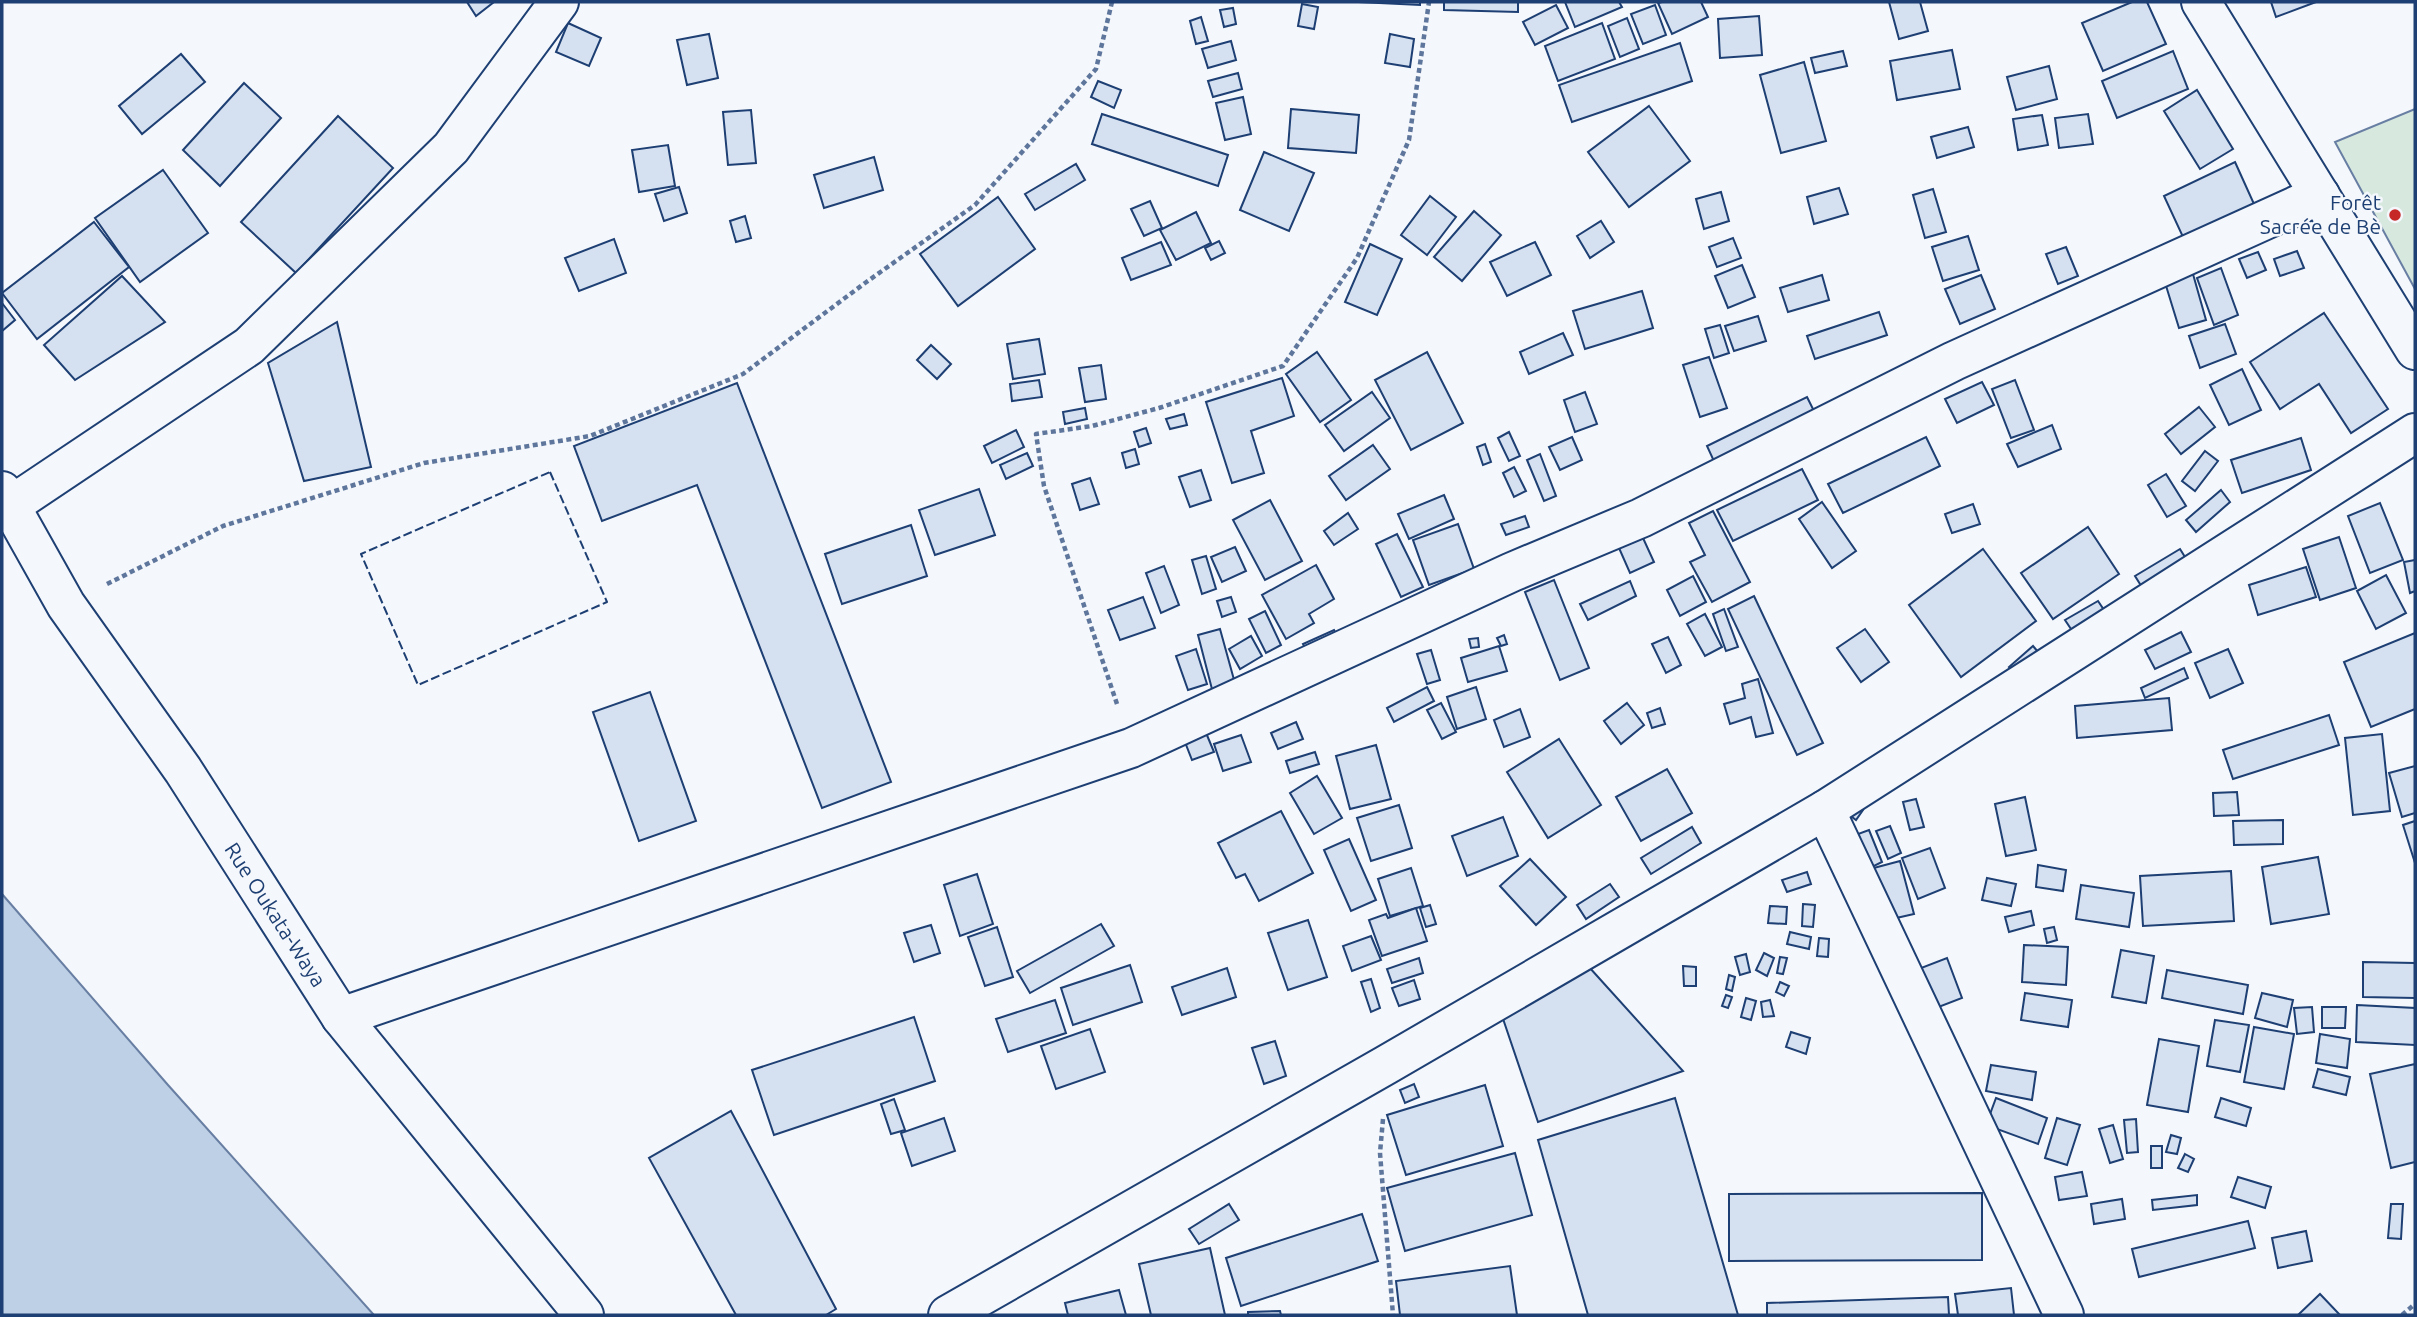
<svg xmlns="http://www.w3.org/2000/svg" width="2417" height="1317" font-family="Ubuntu,sans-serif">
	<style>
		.green { fill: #d7e8df; stroke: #687fa3; stroke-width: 2 }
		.water { fill: #bed0e5; stroke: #687fa3; stroke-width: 2 }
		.building { fill: #d5e0f0; stroke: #1d3f73; stroke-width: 2 }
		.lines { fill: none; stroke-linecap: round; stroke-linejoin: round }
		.street-casing { stroke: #1d3f73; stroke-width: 42 }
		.path { stroke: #5e769c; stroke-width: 4.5; stroke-dasharray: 5 3.5; stroke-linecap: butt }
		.street { stroke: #f4f7fb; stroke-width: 38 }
		.fence { stroke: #1d3f73; stroke-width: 2; stroke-dasharray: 9 3.5; stroke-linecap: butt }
		.poi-dot { fill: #c62828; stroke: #f4f7fb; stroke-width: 2.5 }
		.labels { text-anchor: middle; stroke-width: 5; stroke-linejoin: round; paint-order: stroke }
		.poi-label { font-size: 21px; fill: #1d3f73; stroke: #f4f7fb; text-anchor: end }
		.street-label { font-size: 21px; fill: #1d3f73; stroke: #f4f7fb }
	</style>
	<rect width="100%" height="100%" fill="#f4f7fb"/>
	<path class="green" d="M2415,109V289L2335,142Z"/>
	<path class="water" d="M2,894L168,1085L374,1315H2Z"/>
	<g class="building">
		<path d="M467,2H494L476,16Z"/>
		<path d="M1358,2H1420V5Z"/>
		<path d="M1444,2H1518V12L1444,10Z"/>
		<path d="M1565,2H1619L1622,7L1575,27Z"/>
		<path d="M1662,2H1701L1708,17L1672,34L1658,3Z"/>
		<path d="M1889,2H1920L1928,31L1899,39Z"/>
		<path d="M2132,2H2147L2166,44L2103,71L2082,23Z"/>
		<path d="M2271,2H2316L2276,17Z"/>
		<path d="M1302,4L1318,7L1314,29L1298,26Z"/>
		<path d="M1556,5L1568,28L1535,45L1523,22Z"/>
		<path d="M1655,5L1666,35L1643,44L1631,14Z"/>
		<path d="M1233,8L1236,24L1224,27L1220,10Z"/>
		<path d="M1759,16L1762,55L1720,58L1718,19Z"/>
		<path d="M1201,17L1208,41L1196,44L1190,21Z"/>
		<path d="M1627,18L1639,49L1620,57L1608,26Z"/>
		<path d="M568,23L601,38L589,66L556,52Z"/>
		<path d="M1602,23L1615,59L1558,81L1545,46Z"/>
		<path d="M709,34L718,78L687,85L677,40Z"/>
		<path d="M1390,34L1414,39L1410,67L1385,63Z"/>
		<path d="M1231,41L1236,60L1208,68L1202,49Z"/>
		<path d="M1680,43L1692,81L1572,122L1559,85Z"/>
		<path d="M1952,50L1960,89L1897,100L1890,61Z"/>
		<path d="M1843,51L1847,66L1815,73L1811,58Z"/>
		<path d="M2173,51L2188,89L2117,118L2102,81Z"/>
		<path d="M181,54L205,82L142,134L119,106Z"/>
		<path d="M1804,62L1826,141L1781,153L1760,75Z"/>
		<path d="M2049,66L2057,99L2016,110L2007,77Z"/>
		<path d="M1238,73L1242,89L1213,97L1208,81Z"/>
		<path d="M1098,81L1121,90L1114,108L1091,97Z"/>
		<path d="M244,83L281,118L220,186L183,150Z"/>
		<path d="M2197,90L2233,149L2200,169L2164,111Z"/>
		<path d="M1243,97L1251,134L1225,140L1216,103Z"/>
		<path d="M1649,106L1690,161L1629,207L1588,152Z"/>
		<path d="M1291,109L1359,115L1356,153L1288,148Z"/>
		<path d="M751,110L756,163L728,165L723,112Z"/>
		<path d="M1102,114L1228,155L1218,186L1092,144Z"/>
		<path d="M2088,114L2093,144L2059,148L2055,118Z"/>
		<path d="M2042,115L2048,145L2018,150L2013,119Z"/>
		<path d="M338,116L393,168L296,273L241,222Z"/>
		<path d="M1968,127L1974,147L1937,158L1931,137Z"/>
		<path d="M668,145L675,186L639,192L632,150Z"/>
		<path d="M1264,152L1314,173L1289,231L1240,210Z"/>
		<path d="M874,157L883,190L824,208L814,175Z"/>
		<path d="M2235,162L2254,204L2183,237L2164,196Z"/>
		<path d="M1076,164L1085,180L1035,210L1025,194Z"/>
		<path d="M163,170L208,233L140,282L95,218Z"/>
		<path d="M679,187L687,213L664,221L655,194Z"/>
		<path d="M1839,188L1848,214L1814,224L1807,197Z"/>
		<path d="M1933,189L1946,232L1925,238L1913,195Z"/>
		<path d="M1721,192L1729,221L1704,229L1696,199Z"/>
		<path d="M1430,196L1456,217L1427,255L1401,235Z"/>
		<path d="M998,197L1035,249L958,306L920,254Z"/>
		<path d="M1150,201L1162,228L1144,236L1131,209Z"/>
		<path d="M1474,211L1501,235L1462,281L1434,257Z"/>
		<path d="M1196,212L1211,243L1176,260L1160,230Z"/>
		<path d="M745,216L751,238L736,242L730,221Z"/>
		<path d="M1601,221L1614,242L1590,258L1577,236Z"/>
		<path d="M94,222L129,267L37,339L2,293Z"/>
		<path d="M1968,236L1979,270L1943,281L1932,247Z"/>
		<path d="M1733,238L1741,258L1717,267L1709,247Z"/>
		<path d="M614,239L626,273L579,291L565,258Z"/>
		<path d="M1219,241L1225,253L1211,260L1205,248Z"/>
		<path d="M1161,242L1171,265L1131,280L1122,258Z"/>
		<path d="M1535,242L1551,275L1507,296L1490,262Z"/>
		<path d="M1370,244L1402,259L1377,315L1345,302Z"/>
		<path d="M2066,247L2078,276L2058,284L2046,254Z"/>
		<path d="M2297,251L2304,268L2280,276L2274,259Z"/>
		<path d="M2258,252L2266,270L2247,278L2239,259Z"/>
		<path d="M1742,265L1755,297L1728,308L1715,276Z"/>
		<path d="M2191,267L2206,320L2179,328L2163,276Z"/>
		<path d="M2221,268L2238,315L2214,325L2197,278Z"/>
		<path d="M1822,275L1829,300L1788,312L1780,288Z"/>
		<path d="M1981,275L1995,309L1960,324L1945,289Z"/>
		<path d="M122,276L165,322L75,380L44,345Z"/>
		<path d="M1642,291L1653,328L1585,349L1573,311Z"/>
		<path d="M2,303L15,320L2,331Z"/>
		<path d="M1879,312L1887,335L1815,359L1807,336Z"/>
		<path d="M2324,313L2388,409L2351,433L2319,384L2280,409L2250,362Z"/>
		<path d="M1758,316L1766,341L1734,351L1725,326Z"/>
		<path d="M337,322L371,467L304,481L268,363Z"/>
		<path d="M2225,324L2236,354L2200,368L2189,336Z"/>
		<path d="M1720,325L1729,353L1714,358L1705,329Z"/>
		<path d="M1563,333L1573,355L1529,374L1520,352Z"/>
		<path d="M1039,339L1045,374L1013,379L1007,344Z"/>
		<path d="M931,345L951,364L937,379L917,360Z"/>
		<path d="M1317,352L1351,400L1320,422L1286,374Z"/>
		<path d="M1427,352L1463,423L1411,450L1375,380Z"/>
		<path d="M1709,357L1727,408L1700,417L1683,365Z"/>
		<path d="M1101,365L1106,399L1085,402L1079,368Z"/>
		<path d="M2242,369L2261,410L2229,425L2210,385Z"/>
		<path d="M1282,378L1294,416L1251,431L1264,473L1232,483L1206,402Z"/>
		<path d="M1039,380L1042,397L1012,401L1010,384Z"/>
		<path d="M2015,380L2034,430L2011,438L1992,389Z"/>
		<path d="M1982,382L1994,405L1957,423L1945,399Z"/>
		<path d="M737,383L891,782L822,808L697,485L602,521L574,446Z"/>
		<path d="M1372,392L1390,418L1344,451L1325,425Z"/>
		<path d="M1585,392L1597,424L1575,432L1564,400Z"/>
		<path d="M1807,397L1819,421L1718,470L1707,446Z"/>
		<path d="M2199,407L2215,427L2181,454L2165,434Z"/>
		<path d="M1085,408L1087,419L1065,424L1063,412Z"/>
		<path d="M1184,414L1187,425L1170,429L1166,419Z"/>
		<path d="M2052,425L2061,449L2018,467L2007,444Z"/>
		<path d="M1146,428L1151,443L1139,447L1134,432Z"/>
		<path d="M1016,430L1024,447L992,463L984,446Z"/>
		<path d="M1509,432L1520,456L1509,461L1498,438Z"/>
		<path d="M1572,437L1582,460L1560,470L1549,447Z"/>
		<path d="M1926,437L1940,466L1843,513L1828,484Z"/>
		<path d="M2301,438L2311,470L2242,493L2231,460Z"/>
		<path d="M1485,444L1491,462L1483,465L1477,447Z"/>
		<path d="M1373,445L1390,469L1346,500L1329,476Z"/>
		<path d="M1135,449L1139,464L1126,468L1122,453Z"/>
		<path d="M2205,451L2218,461L2195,491L2182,481Z"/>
		<path d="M1027,453L1033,466L1006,479L1000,465Z"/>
		<path d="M1540,454L1556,496L1544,501L1527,460Z"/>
		<path d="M1514,467L1526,491L1514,497L1503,473Z"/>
		<path d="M1802,469L1818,500L1733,541L1717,510Z"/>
		<path d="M1201,470L1211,500L1190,507L1179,477Z"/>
		<path d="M2166,474L2186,506L2167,517L2148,485Z"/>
		<path d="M1090,478L1099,504L1080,510L1072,484Z"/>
		<path d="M979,489L995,535L935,555L919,510Z"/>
		<path d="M2221,490L2230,502L2196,532L2186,520Z"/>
		<path d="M1444,495L1454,519L1409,539L1398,514Z"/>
		<path d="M1270,500L1302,561L1265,580L1233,520Z"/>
		<path d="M1822,502L1856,551L1832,568L1799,519Z"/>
		<path d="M2380,503L2403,560L2370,573L2348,516Z"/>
		<path d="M1973,504L1980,524L1952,533L1945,514Z"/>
		<path d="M1713,511L1750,582L1712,602L1690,562L1705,555L1689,523Z"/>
		<path d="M1348,513L1358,529L1334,545L1324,531Z"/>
		<path d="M1525,516L1529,527L1506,535L1501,524Z"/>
		<path d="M1458,524L1474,569L1429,585L1413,540Z"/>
		<path d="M911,525L927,576L842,604L825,554Z"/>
		<path d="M2088,527L2119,574L2053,619L2021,573Z"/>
		<path d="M1397,534L1423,587L1401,597L1376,544Z"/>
		<path d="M2339,537L2356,588L2320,600L2303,549Z"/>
		<path d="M1643,538L1654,562L1630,573L1619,548Z"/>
		<path d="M1235,547L1246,571L1222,582L1211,557Z"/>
		<path d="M1983,549L2036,621L1961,677L1909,605Z"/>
		<path d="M2180,549L2190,565L2145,592L2135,576Z"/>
		<path d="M1206,556L1216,589L1202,594L1192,560Z"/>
		<path d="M2415,560V591L2410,593L2404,562Z"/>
		<path d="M1316,565L1334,599L1309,614L1314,623L1286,639L1262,595Z"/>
		<path d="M1164,566L1179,605L1161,613L1146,573Z"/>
		<path d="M2306,567L2316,597L2258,615L2249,585Z"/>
		<path d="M2386,575L2406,613L2376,629L2357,591Z"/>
		<path d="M1693,576L1706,602L1680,616L1667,590Z"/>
		<path d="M1554,580L1589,668L1560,680L1525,592Z"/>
		<path d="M1630,581L1636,596L1588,620L1580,604Z"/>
		<path d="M1754,596L1823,743L1797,755L1728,609Z"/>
		<path d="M1143,597L1155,628L1120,640L1108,610Z"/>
		<path d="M1231,597L1236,612L1222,617L1217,601Z"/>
		<path d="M2098,601L2106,613L2073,632L2065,620Z"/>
		<path d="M1724,609L1738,647L1726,651L1713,614Z"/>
		<path d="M1265,611L1281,645L1266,653L1249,619Z"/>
		<path d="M1705,614L1722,647L1705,656L1687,624Z"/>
		<path d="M1220,629L1236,687L1213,693L1198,635Z"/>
		<path d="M1865,629L1889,662L1861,682L1837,648Z"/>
		<path d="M1334,630L1340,642L1309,656L1303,644Z"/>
		<path d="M2181,632L2191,652L2155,669L2145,650Z"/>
		<path d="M2415,633V709L2371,727L2344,662Z"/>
		<path d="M1504,635L1507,644L1501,646L1497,638Z"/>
		<path d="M1251,636L1262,656L1240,669L1229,649Z"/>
		<path d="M1668,637L1681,665L1666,673L1652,644Z"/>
		<path d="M1478,638L1479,647L1471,648L1469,639Z"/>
		<path d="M1499,646L1507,671L1468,682L1461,658Z"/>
		<path d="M2033,646L2044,659L2020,679L2009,667Z"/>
		<path d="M1196,649L1207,684L1188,690L1176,656Z"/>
		<path d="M2228,649L2243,683L2210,698L2195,663Z"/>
		<path d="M1431,650L1440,680L1427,684L1417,654Z"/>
		<path d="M2184,668L2188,678L2145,698L2141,688Z"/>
		<path d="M1758,679L1773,733L1756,737L1751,717L1730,724L1724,704L1745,698L1742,684Z"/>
		<path d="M1427,687L1434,701L1394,722L1387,708Z"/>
		<path d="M1476,687L1486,719L1457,729L1447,697Z"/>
		<path d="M650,692L696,821L639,841L593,712Z"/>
		<path d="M2169,698L2172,730L2077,738L2075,706Z"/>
		<path d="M1441,703L1456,732L1442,739L1427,710Z"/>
		<path d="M1627,703L1644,725L1621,744L1604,721Z"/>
		<path d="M1660,708L1665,724L1652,728L1647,713Z"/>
		<path d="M1520,709L1530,737L1504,747L1494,720Z"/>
		<path d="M2329,715L2339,745L2233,779L2223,750Z"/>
		<path d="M1296,722L1303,739L1278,749L1271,733Z"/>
		<path d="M1204,728L1214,752L1192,760L1183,737Z"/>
		<path d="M2382,734L2390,811L2353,815L2345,738Z"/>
		<path d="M1241,735L1251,762L1223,771L1214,744Z"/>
		<path d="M1559,739L1601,805L1548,838L1507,772Z"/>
		<path d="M1376,745L1391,799L1350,809L1336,756Z"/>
		<path d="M1315,752L1319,764L1290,773L1286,761Z"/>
		<path d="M2415,766V813L2402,817L2389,773Z"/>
		<path d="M1667,769L1692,813L1641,841L1616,797Z"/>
		<path d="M1317,776L1342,818L1314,834L1290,793Z"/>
		<path d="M2237,792L2239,815L2214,816L2213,793Z"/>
		<path d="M2025,797L2036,850L2006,856L1995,804Z"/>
		<path d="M1916,799L1924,827L1910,830L1903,802Z"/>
		<path d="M1850,801L1863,810L1856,820L1843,810Z"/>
		<path d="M1399,805L1412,848L1371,861L1357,818Z"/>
		<path d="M1281,811L1313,873L1259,901L1245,874L1236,878L1218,843Z"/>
		<path d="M1503,817L1518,856L1467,876L1452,836Z"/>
		<path d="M2283,820V844L2234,845L2233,821Z"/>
		<path d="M2415,821V863L2403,825Z"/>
		<path d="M1890,826L1901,853L1888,859L1876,831Z"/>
		<path d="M1692,827L1701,843L1651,874L1641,858Z"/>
		<path d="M1869,830L1882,862L1872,867L1858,834Z"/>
		<path d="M1349,839L1376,900L1351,911L1324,850Z"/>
		<path d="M1930,848L1945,888L1918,899L1902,858Z"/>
		<path d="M2318,857L2329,914L2271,924L2262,867Z"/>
		<path d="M1530,859L1566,897L1536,925L1500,886Z"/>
		<path d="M1900,861L1914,914L1883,921L1870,869Z"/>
		<path d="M2038,865L2066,870L2063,891L2036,887Z"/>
		<path d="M1411,868L1423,906L1390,916L1378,879Z"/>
		<path d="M2231,871L2234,921L2143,926L2140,876Z"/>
		<path d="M1807,872L1811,884L1787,892L1782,880Z"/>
		<path d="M977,874L993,924L960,936L944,885Z"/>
		<path d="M1987,878L2016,884L2011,906L1982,900Z"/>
		<path d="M1610,884L1619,897L1586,919L1577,905Z"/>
		<path d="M2081,885L2134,893L2129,927L2076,919Z"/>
		<path d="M1803,904L1815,905L1813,927L1802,926Z"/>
		<path d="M1430,905L1436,924L1426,927L1420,908Z"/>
		<path d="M1770,906L1787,907L1786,924L1768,923Z"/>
		<path d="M1416,908L1427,941L1382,956L1369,920L1386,914L1388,918Z"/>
		<path d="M2031,911L2034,925L2009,932L2005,917Z"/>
		<path d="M1308,920L1327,977L1288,990L1268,933Z"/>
		<path d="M1101,924L1114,946L1030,993L1017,971Z"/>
		<path d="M931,925L940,953L914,962L904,933Z"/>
		<path d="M997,927L1013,977L985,986L968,937Z"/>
		<path d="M2054,927L2057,940L2047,943L2044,929Z"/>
		<path d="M1790,932L1811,937L1809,949L1787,944Z"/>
		<path d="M1371,936L1381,960L1352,971L1343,946Z"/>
		<path d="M1819,938L1829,939L1828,957L1817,956Z"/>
		<path d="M2024,945L2068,947L2066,985L2022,982Z"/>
		<path d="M2121,950L2154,956L2146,1003L2112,997Z"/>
		<path d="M1764,953L1774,958L1767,976L1756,970Z"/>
		<path d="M1746,954L1750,972L1740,975L1735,957Z"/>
		<path d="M1780,957L1787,958L1783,974L1777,973Z"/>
		<path d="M1419,958L1423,973L1392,983L1387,969Z"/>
		<path d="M1947,958L1962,998L1936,1008L1921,968Z"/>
		<path d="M2363,962L2415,963V998L2363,997Z"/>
		<path d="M1130,965L1142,1002L1073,1025L1061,988Z"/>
		<path d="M1683,966L1696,967V986H1684Z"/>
		<path d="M1589,967L1683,1071L1538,1122L1499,1007Z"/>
		<path d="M1227,968L1236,997L1182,1015L1172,987Z"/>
		<path d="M2167,970L2248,985L2243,1014L2162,998Z"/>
		<path d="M1729,975L1735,977L1732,991L1726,989Z"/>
		<path d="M1371,979L1380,1008L1371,1012L1361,982Z"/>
		<path d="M1414,980L1420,999L1399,1006L1392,988Z"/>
		<path d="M1780,982L1789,986L1784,996L1776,992Z"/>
		<path d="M2025,993L2072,1000L2068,1027L2021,1020Z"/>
		<path d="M2262,993L2293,1000L2287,1027L2255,1018Z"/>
		<path d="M1726,995L1732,997L1728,1008L1722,1006Z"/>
		<path d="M1746,998L1756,1001L1751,1020L1741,1017Z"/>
		<path d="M1055,1000L1066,1033L1008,1052L996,1019Z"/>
		<path d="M1770,1000L1774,1016L1763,1017L1761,1002Z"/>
		<path d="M2357,1005L2415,1008V1045L2356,1042Z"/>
		<path d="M2312,1007L2314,1032L2297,1034L2294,1008Z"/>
		<path d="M2322,1007H2346L2345,1028H2322Z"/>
		<path d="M914,1017L935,1081L774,1135L752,1070Z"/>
		<path d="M2215,1020L2249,1025L2240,1072L2207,1066Z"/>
		<path d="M2254,1027L2294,1034L2284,1089L2244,1082Z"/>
		<path d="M1090,1029L1105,1072L1056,1089L1041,1046Z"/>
		<path d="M1791,1032L1810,1038L1806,1054L1786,1047Z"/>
		<path d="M2320,1034L2350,1039L2347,1068L2316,1063Z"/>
		<path d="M2159,1039L2199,1046L2188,1112L2147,1105Z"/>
		<path d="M1275,1041L1286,1076L1264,1084L1252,1048Z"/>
		<path d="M2415,1064V1162L2391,1168L2370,1074Z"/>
		<path d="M1991,1065L2036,1072L2032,1100L1986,1091Z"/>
		<path d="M2318,1069L2350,1077L2346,1095L2313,1087Z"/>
		<path d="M1414,1084L1419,1097L1405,1103L1400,1090Z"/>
		<path d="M1485,1085L1503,1146L1406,1175L1387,1115Z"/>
		<path d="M1675,1098L1738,1315H1588L1538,1140Z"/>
		<path d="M1996,1098L2047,1118L2038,1144L1986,1125Z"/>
		<path d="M2221,1098L2251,1108L2246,1126L2215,1117Z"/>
		<path d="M894,1099L905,1130L891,1134L881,1104Z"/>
		<path d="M731,1111L836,1309L826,1315H736L649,1158Z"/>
		<path d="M944,1118L955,1151L912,1166L901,1133Z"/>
		<path d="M2057,1118L2080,1125L2067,1165L2045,1158Z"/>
		<path d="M2136,1119L2138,1152L2127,1153L2124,1120Z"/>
		<path d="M2113,1125L2123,1159L2110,1163L2099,1129Z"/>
		<path d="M2171,1135L2181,1138L2177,1154L2166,1152Z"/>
		<rect x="2151" y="1146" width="11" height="22"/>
		<path d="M1515,1153L1532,1215L1405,1251L1387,1188Z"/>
		<path d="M2185,1154L2194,1159L2188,1172L2178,1168Z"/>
		<path d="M2082,1172L2087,1196L2059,1200L2055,1177Z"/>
		<path d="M2238,1177L2271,1187L2265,1208L2231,1197Z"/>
		<path d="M1982,1193V1260L1729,1261V1194Z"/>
		<path d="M2197,1195V1205L2153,1210L2152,1200Z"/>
		<path d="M2122,1199L2125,1219L2094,1224L2091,1204Z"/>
		<path d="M1229,1204L1239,1220L1199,1244L1189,1229Z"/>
		<path d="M2391,1204H2403L2401,1239L2388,1238Z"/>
		<path d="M1362,1214L1378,1261L1241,1306L1226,1258Z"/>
		<path d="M2248,1221L2255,1248L2139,1277L2132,1249Z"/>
		<path d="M2306,1231L2312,1261L2278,1268L2272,1238Z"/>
		<path d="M1210,1248L1225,1315H1151L1139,1264Z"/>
		<path d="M1510,1266L1517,1315H1400L1396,1281Z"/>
		<path d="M2011,1288L2014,1315H1958L1955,1294Z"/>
		<path d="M1119,1290L1126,1315H1068L1065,1303Z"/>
		<path d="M2320,1294L2340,1315H2298Z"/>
		<path d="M1948,1297L1949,1315H1767V1303Z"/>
		<path d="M1280,1311L1281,1315H1248V1312Z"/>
	</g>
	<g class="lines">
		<defs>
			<g id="street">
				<path d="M2201,2L2415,350"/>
				<path d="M2,491L66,605L183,770L341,1017L584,1315"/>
				<path d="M10,506L249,346L451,148L559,2"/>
				<path d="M1825,810L2064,1315"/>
				<path d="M341,1017L1131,748L1512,572L1641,518L1954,361L2320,195"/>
				<path d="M948,1315L1386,1065L1825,810L2415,433"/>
			</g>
		</defs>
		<use href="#street" class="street-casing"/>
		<g class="path">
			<path d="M107,584L223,526L424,463L590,436L743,374L865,283L975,205L1096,69L1112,2"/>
			<path d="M1117,704L1044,486L1036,434L1092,426L1159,408L1283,366L1357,258L1409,140L1429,2"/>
			<path d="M1383,1119L1380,1153L1393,1315"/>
			<path d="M2402,1315L2415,1304"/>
		</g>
		<use href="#street" class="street"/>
		<path class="fence" d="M550,472L607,602L418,685L361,554Z"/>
	</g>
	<circle class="poi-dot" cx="2395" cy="215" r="7"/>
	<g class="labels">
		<g class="poi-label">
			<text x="2381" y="210">Forêt<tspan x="2381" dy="24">Sacrée de Bè</tspan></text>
		</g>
		<g class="street-label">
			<text transform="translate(275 915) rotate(57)" y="7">Rue Oukata-Waya</text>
		</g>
	</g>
	<rect width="2417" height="1317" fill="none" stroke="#1d3f73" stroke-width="7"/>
</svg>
